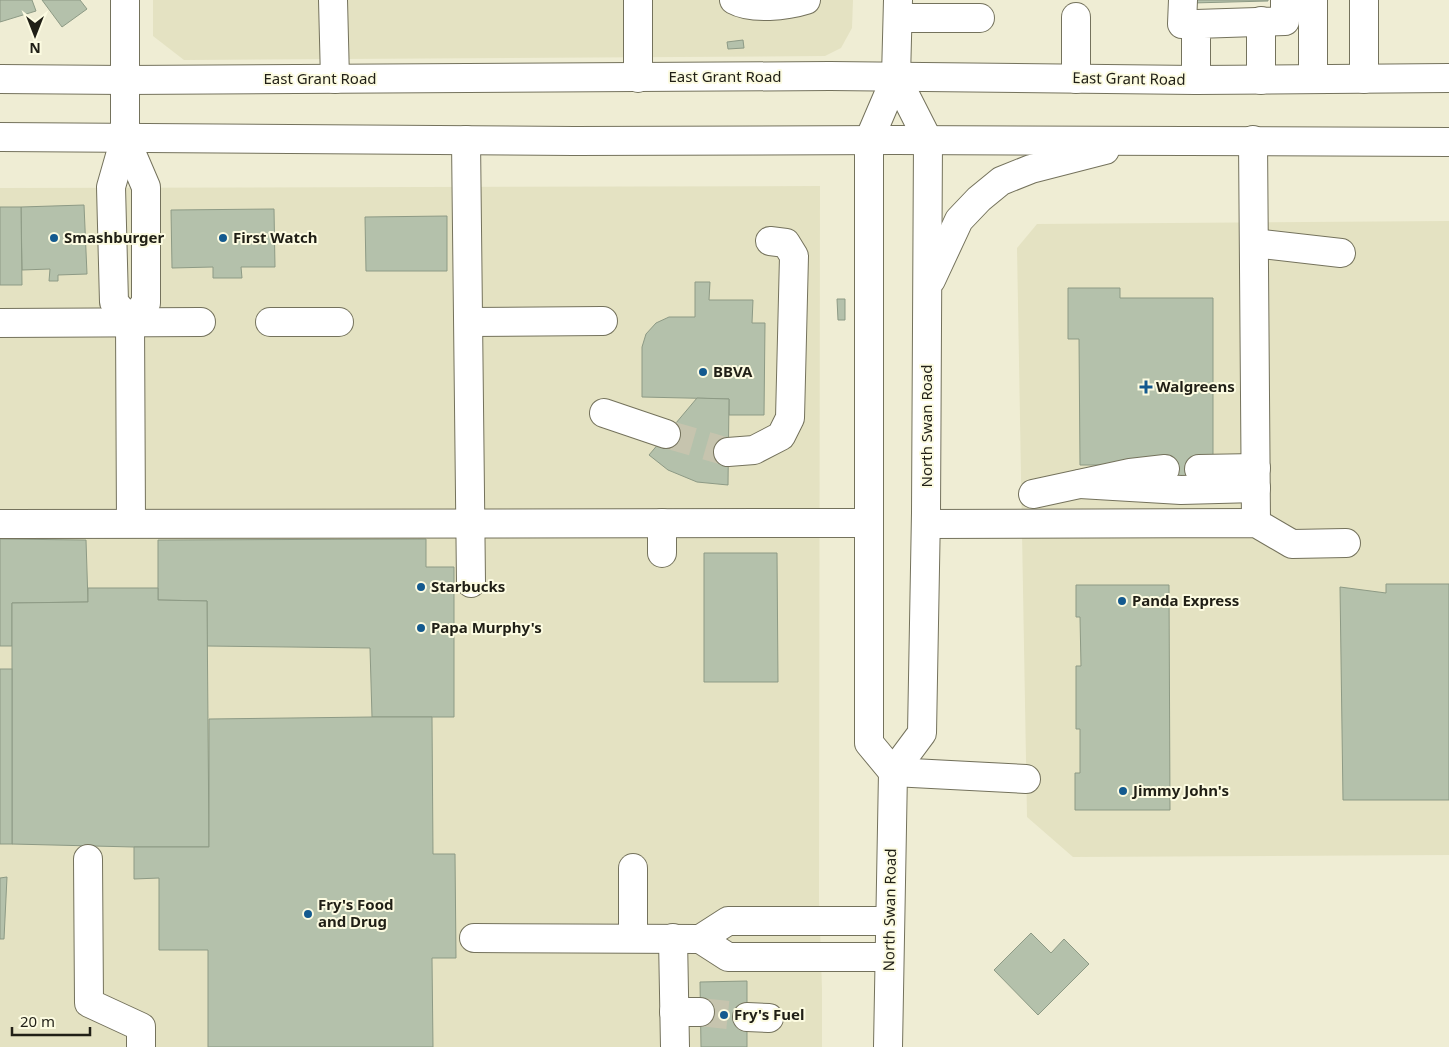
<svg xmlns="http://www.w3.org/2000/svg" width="1449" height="1047" font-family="'Noto Sans',sans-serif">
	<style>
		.built { fill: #e4e2c2 }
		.building { fill: #b4c1ab; stroke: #8d9a85 }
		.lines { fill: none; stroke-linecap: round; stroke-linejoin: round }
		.minor-tunnel { stroke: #c6c4ae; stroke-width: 28; stroke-dasharray: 28 14; stroke-linecap: butt }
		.minor-casing { stroke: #74725c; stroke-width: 30 }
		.major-casing { stroke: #74725c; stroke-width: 30 }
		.minor { stroke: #fff; stroke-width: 28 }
		.major { stroke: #fff; stroke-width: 28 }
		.poi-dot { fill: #145a8f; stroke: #fcfbe1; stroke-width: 2 }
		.labels { text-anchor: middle; stroke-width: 4; stroke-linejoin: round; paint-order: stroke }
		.street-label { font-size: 15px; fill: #201f16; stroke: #fcfbe1 }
		.poi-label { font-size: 15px; font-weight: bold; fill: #201f16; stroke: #fcfbe1; text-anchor: start }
	</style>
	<rect width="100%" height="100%" fill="#efedd4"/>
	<g class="built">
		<path d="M153,0H853L852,28L841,48L825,56L184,60L153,36Z"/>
		<path d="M820,186L819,900L822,989V1047H0V188Z"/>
		<path d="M1449,221V855L1073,857L1027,817L1017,248L1037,224Z"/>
	</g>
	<g class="building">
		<path d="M0,0H32L36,11L0,22Z"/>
		<path d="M42,0H80L87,9L62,27Z"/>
		<path d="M1192,0H1268V1L1192,3Z"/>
		<path d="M743,40L744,48L728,49L727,42Z"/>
		<path d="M84,205L87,274L58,275V281H49L50,269L22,270L21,207Z"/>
		<path d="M0,207H21L22,285H0Z"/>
		<path d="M274,209L275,267H241L242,278H213V267L172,268L171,210Z"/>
		<path d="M447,216V271H366L365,217Z"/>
		<path d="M695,282H710L709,300H753L752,323H765L764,415H729V399L642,397V347L646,334L656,323L669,317H695Z"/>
		<path d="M1068,288H1120V298H1213V465L1199,484H1165V465H1080L1079,339H1068Z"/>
		<path d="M837,299H845V320H838Z"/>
		<path d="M697,398L729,399L728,485L697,482L668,470L649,455Z"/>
		<path d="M0,539L86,540L88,602L12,603V646H0Z"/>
		<path d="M426,539V567H454V717H372L370,648L207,646V601L158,600V540Z"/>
		<path d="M704,553H777L778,682H704Z"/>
		<path d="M1386,584H1449V800H1343L1340,587L1386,593Z"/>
		<path d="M1076,585H1169L1170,810H1075V773H1080V729H1076V666H1081L1080,617H1076Z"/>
		<path d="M88,588H158V600L207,601L209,847H134L12,844V603L88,602Z"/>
		<rect x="0" y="669" width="12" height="175"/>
		<path d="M372,717H432L433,854H455L456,958H432L433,1047H208V950H159V878L134,879V847H209V719Z"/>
		<path d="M7,877L4,939H0V878Z"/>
		<path d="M1031,933L1051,953L1064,939L1089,964L1038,1015L994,970Z"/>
		<path d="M747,981V1047H701L700,982Z"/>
	</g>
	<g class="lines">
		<g class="minor-tunnel">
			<path d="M666,434L728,452"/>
			<path d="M700,1012L747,1017"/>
		</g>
		<defs>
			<g id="minor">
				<path d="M125,0V138L111,187L114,302L130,321L131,523"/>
				<path d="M333,0L335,79"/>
				<path d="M734,0C752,10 787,6 806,0"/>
				<path d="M1183,0L1182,24H1196"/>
				<path d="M1364,0V79"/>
				<path d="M1076,17V79"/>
				<path d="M898,18H980"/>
				<path d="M1261,21V80"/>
				<path d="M638,78V0"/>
				<path d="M1313,79V0"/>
				<path d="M1196,80V24L1285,21V0"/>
				<path d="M125,138L146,187V303L130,321"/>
				<path d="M466,140L471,583"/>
				<path d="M1253,140L1256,523"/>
				<path d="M1254,243L1341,253"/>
				<path d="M270,322H339"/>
				<path d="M469,322L603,321"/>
				<path d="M0,323L201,322"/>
				<path d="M604,413L666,434"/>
				<path d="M728,452L754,450L781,436L790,418L794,256L786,243L770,241"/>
				<path d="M1199,469L1256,468"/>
				<path d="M1080,484L1181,490L1256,488"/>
				<path d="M1033,494L1130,473L1165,469"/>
				<path d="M662,523V553"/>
				<path d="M0,524L869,523"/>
				<path d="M926,524L1256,523L1292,544L1346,543"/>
				<path d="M893,772L1026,779"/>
				<path d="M88,859L89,1003L141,1027V1047"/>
				<path d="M633,868V938"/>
				<path d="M474,938L700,939L728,957H889"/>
				<path d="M673,938L675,1047"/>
				<path d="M700,939L728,921H889"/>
				<path d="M674,1012H700"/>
				<path d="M747,1017L769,1018"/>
			</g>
			<g id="major">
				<path d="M0,79L125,80L830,76L1196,80L1449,78"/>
				<path d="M0,137L574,141L895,140L1449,142"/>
				<path d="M931,280L959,220L979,199L1001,181L1031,169L1105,150"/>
				<path d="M893,772L869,743V140L896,77L898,0"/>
				<path d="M888,1047L893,772L922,733L926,513L928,140L896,77"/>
			</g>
		</defs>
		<use href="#minor" class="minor-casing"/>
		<use href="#major" class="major-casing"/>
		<use href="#minor" class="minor"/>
		<use href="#major" class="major"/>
	</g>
	<g class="poi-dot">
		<circle cx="54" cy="238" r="5"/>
		<circle cx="223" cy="238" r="5"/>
		<circle cx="703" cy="372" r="5"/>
		<path d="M1143.5 379.5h5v5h5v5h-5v5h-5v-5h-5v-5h5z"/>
		<circle cx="421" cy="587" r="5"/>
		<circle cx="1122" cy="601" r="5"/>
		<circle cx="421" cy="628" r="5"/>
		<circle cx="1123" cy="791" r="5"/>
		<circle cx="308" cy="914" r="5"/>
		<circle cx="724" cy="1015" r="5"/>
	</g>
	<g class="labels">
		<g class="street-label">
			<text x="725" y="82">East Grant Road</text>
			<text x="320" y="84">East Grant Road</text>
			<text transform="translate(1129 79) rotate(1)" y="5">East Grant Road</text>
			<text transform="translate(927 426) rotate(-90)" y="5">North Swan Road</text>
			<text transform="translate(890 910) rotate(-89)" y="5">North Swan Road</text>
		</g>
		<g class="poi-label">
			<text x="64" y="243">Smashburger</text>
			<text x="233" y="243">First Watch</text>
			<text x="713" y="377">BBVA</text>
			<text x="1156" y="392">Walgreens</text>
			<text x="431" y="592">Starbucks</text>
			<text x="1132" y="606">Panda Express</text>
			<text x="431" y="633">Papa Murphy's</text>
			<text x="1133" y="796">Jimmy John's</text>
			<text x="318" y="910">Fry's Food<tspan x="318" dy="17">and Drug</tspan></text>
			<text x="734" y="1020">Fry's Fuel</text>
		</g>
	</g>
	<g transform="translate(35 35) rotate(180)" stroke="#fcfbe1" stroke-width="4" paint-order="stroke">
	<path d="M0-4L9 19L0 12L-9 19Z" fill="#201f16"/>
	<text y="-8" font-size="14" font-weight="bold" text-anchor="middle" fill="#201f16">N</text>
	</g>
	<path d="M12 1027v8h78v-8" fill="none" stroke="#201f16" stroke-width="2.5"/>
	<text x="20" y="1027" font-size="15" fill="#201f16" stroke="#fcfbe1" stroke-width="4" paint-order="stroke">20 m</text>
</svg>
